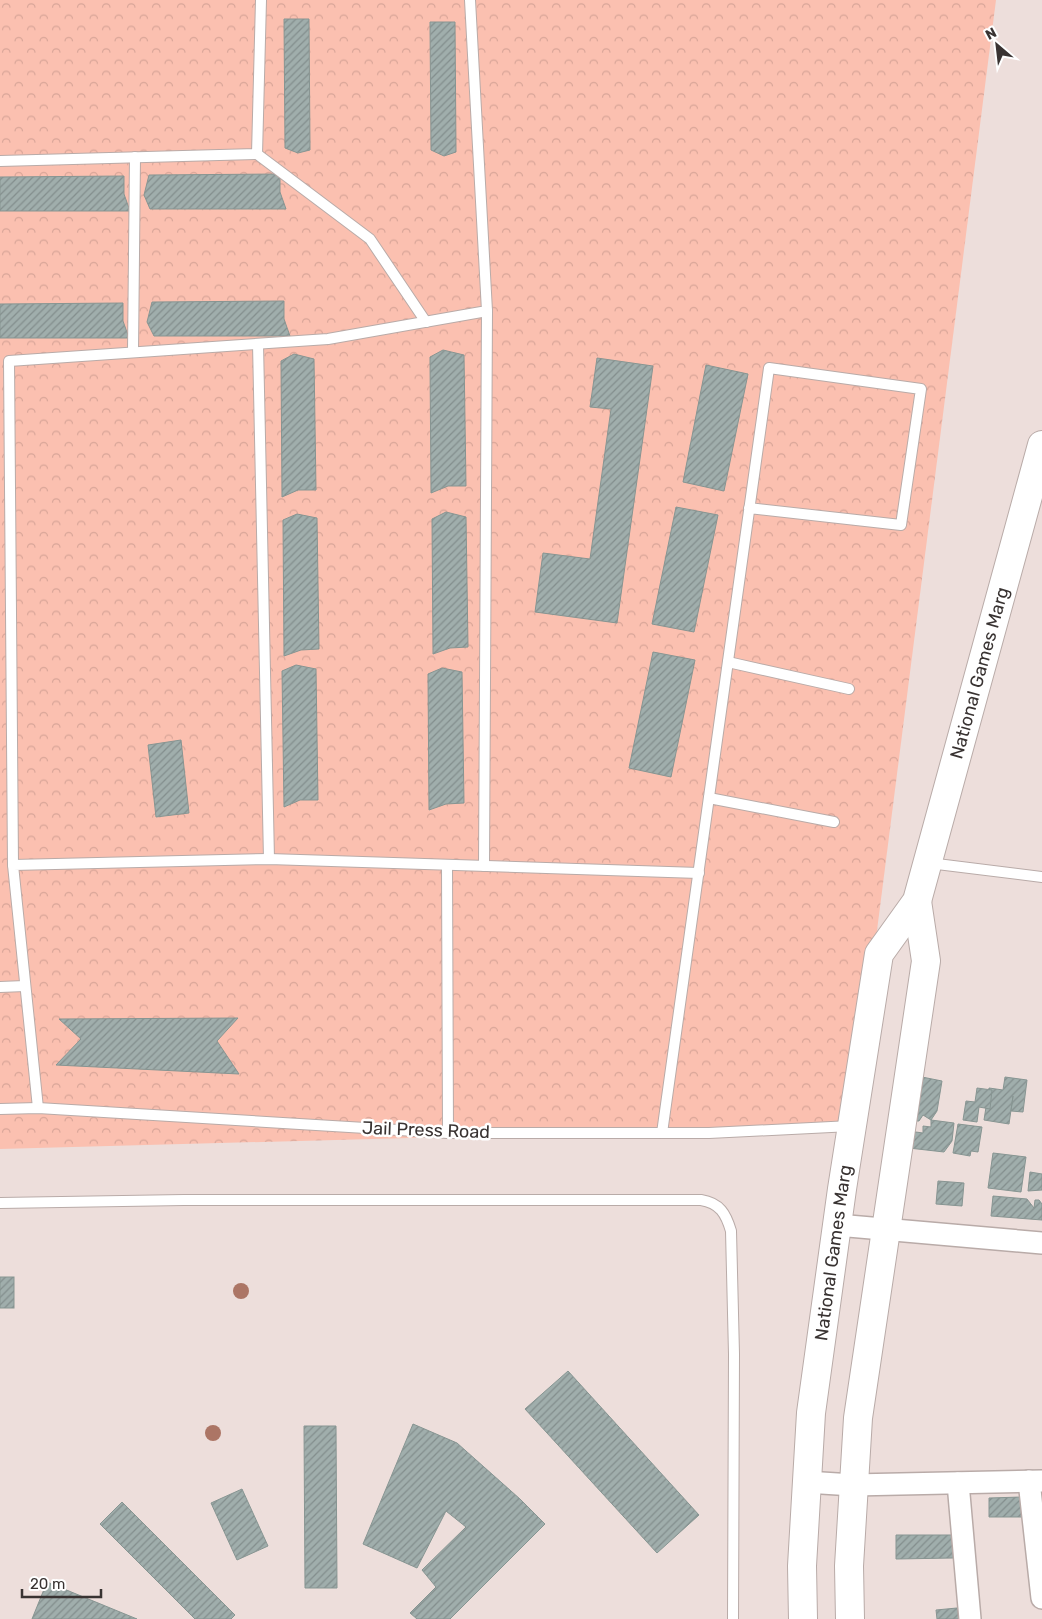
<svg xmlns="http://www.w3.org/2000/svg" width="1042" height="1619" font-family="Rubik,sans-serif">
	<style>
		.forest { fill: url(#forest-crowns) }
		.building { fill: url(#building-hatch); stroke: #879592 }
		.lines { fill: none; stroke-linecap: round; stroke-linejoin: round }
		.service-casing { stroke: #b9aba8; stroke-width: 12 }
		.minor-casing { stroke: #b9aba8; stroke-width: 24 }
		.primary-casing { stroke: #b9aba8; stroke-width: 30 }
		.service { stroke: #fff; stroke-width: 10 }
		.minor { stroke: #fff; stroke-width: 21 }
		.primary { stroke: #fff; stroke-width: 28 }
		.tree { fill: #ac7565 }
		.labels { text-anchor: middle; stroke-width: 5; stroke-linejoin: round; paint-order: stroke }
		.street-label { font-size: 18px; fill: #393332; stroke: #fff }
	</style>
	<defs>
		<pattern id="forest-crowns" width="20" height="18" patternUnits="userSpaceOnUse" patternTransform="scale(1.25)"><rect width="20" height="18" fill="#fbc0b0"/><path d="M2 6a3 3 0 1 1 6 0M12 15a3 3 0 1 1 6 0" fill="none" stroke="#d8a598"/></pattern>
		<pattern id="building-hatch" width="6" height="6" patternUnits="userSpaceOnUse" patternTransform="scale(1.25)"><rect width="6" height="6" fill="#a0aeac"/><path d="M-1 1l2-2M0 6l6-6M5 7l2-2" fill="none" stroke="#838e8d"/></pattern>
	</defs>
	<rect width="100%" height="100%" fill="#eddedb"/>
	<path class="forest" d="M0,0H996L852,1126L0,1149Z"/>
	<g class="building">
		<path d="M284,19H309L310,150L298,153L285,148Z"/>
		<path d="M430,22H455L456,152L444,156L431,150Z"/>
		<path d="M280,174V192L286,209H150L144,195L149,175Z"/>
		<path d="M124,176V194L130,211H0V177Z"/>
		<path d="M284,301V319L290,336H154L147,322L152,302Z"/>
		<path d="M123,303V321L129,338H0V304Z"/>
		<path d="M443,350L464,355L466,486H448L431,493L430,357Z"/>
		<path d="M294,354L314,359L316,490H298L282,497L281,361Z"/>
		<path d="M597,358L653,366L617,623L535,612L543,553L590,559L611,409L590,407Z"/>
		<path d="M706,365L748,374L724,491L683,482Z"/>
		<path d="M676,507L718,515L694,632L652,624Z"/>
		<path d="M446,512L466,517L468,647L450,648L433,654L432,519Z"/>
		<path d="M297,514L317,518L319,649L301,650L284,656L283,520Z"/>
		<path d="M653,652L695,660L671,777L629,768Z"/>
		<path d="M296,665L316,669L318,800H300L284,807L282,671Z"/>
		<path d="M442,668L462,672L464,803L446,804L429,810L428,674Z"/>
		<path d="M181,740L189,813L156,817L148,745Z"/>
		<path d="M238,1018L217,1041L239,1074L56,1065L81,1039L59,1019Z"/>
		<path d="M922,1077L942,1081L937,1111L931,1120L923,1115L919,1121H910Z"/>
		<path d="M1005,1077L1027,1080L1023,1112L1011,1111L1013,1096L1009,1124L984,1120L989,1088L1003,1090Z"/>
		<path d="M977,1088L992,1090L990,1109L979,1107L977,1122L963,1120L966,1101L975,1102Z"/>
		<path d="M931,1120L954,1123L952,1141L944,1152L900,1147L901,1130L923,1133V1126L931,1127Z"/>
		<path d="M958,1124L982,1127L978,1152L971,1151L970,1156L953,1153Z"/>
		<path d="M993,1153L1026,1157L1021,1192L988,1188Z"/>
		<path d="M1030,1172L1042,1174V1190L1028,1191Z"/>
		<path d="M938,1181L964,1183L962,1206L936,1204Z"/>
		<path d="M993,1196L1027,1199L1034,1208L1035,1200H1039L1042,1204V1220L991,1216Z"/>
		<rect x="0" y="1277" width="14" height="31"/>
		<path d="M568,1371L699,1515L657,1553L525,1409Z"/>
		<path d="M413,1424L457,1443L520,1499L545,1524L450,1619H417L410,1613L436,1587L422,1570L466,1527L446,1511L417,1568L363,1544Z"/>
		<path d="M304,1426H336L337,1588H305Z"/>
		<path d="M242,1489L268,1546L237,1560L211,1503Z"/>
		<path d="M1022,1497V1517H989V1498Z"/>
		<path d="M122,1502L235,1615L231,1619H195L100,1524Z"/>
		<path d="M896,1535H953V1558L896,1559Z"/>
		<path d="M47,1582L137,1619H32Z"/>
		<path d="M957,1608L959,1619H937L936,1610Z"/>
	</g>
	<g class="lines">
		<defs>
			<g id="service">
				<path d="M257,154L370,239L426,322"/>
				<path d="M0,161L257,154L261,0"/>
				<path d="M258,344L269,859"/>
				<path d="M133,352L135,157"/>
				<path d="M728,662L849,689"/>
				<path d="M709,798L834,822"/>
				<path d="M929,863L1042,877"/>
				<path d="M13,865L9,361L328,339L487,311L470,0"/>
				<path d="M447,865L448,1133"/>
				<path d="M484,866L487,311"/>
				<path d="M0,987L25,986"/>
				<path d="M38,1108L13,865L269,859L699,873"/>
				<path d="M0,1109L38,1108L448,1133H709L851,1126"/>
				<path d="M662,1133L769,368L921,389L901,525L749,508"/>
				<path d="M0,1203L184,1200H701C720,1203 726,1214 731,1231L734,1354L733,1619"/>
			</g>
			<g id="minor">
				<path d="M837,1225L1042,1243"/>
				<path d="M1029,1481L1042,1598"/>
				<path d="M806,1482L853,1485L1042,1481"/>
				<path d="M958,1483L970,1619"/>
			</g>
			<g id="primary">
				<path id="s1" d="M803,1619L802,1566L811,1413L842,1189L879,954L917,901L1042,445"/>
				<path d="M850,1619L849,1566L858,1418L926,961L917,901"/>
			</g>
		</defs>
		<use href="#service" class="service-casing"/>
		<use href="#minor" class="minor-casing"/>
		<use href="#primary" class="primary-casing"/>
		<use href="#service" class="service"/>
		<use href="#minor" class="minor"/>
		<use href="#primary" class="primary"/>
	</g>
	<g class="tree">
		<circle cx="241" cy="1291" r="8"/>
		<circle cx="213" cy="1433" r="8"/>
	</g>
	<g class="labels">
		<g class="street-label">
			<text dy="6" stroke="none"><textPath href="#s1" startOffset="972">National Games Marg</textPath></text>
			<text transform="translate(426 1130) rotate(2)" y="6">Jail Press Road</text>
			<text dy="6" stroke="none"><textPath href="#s1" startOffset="368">National Games Marg</textPath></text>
		</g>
	</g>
	<g transform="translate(997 45) rotate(332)" stroke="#ffffff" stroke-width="4" paint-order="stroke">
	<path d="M0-4L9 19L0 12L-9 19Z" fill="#393332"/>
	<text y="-8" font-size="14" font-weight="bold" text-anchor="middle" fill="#393332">N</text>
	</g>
	<path d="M22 1589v8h79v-8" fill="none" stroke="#393332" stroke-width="2.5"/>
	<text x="30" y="1589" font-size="15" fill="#393332" stroke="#ffffff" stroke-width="4" paint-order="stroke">20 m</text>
</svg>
